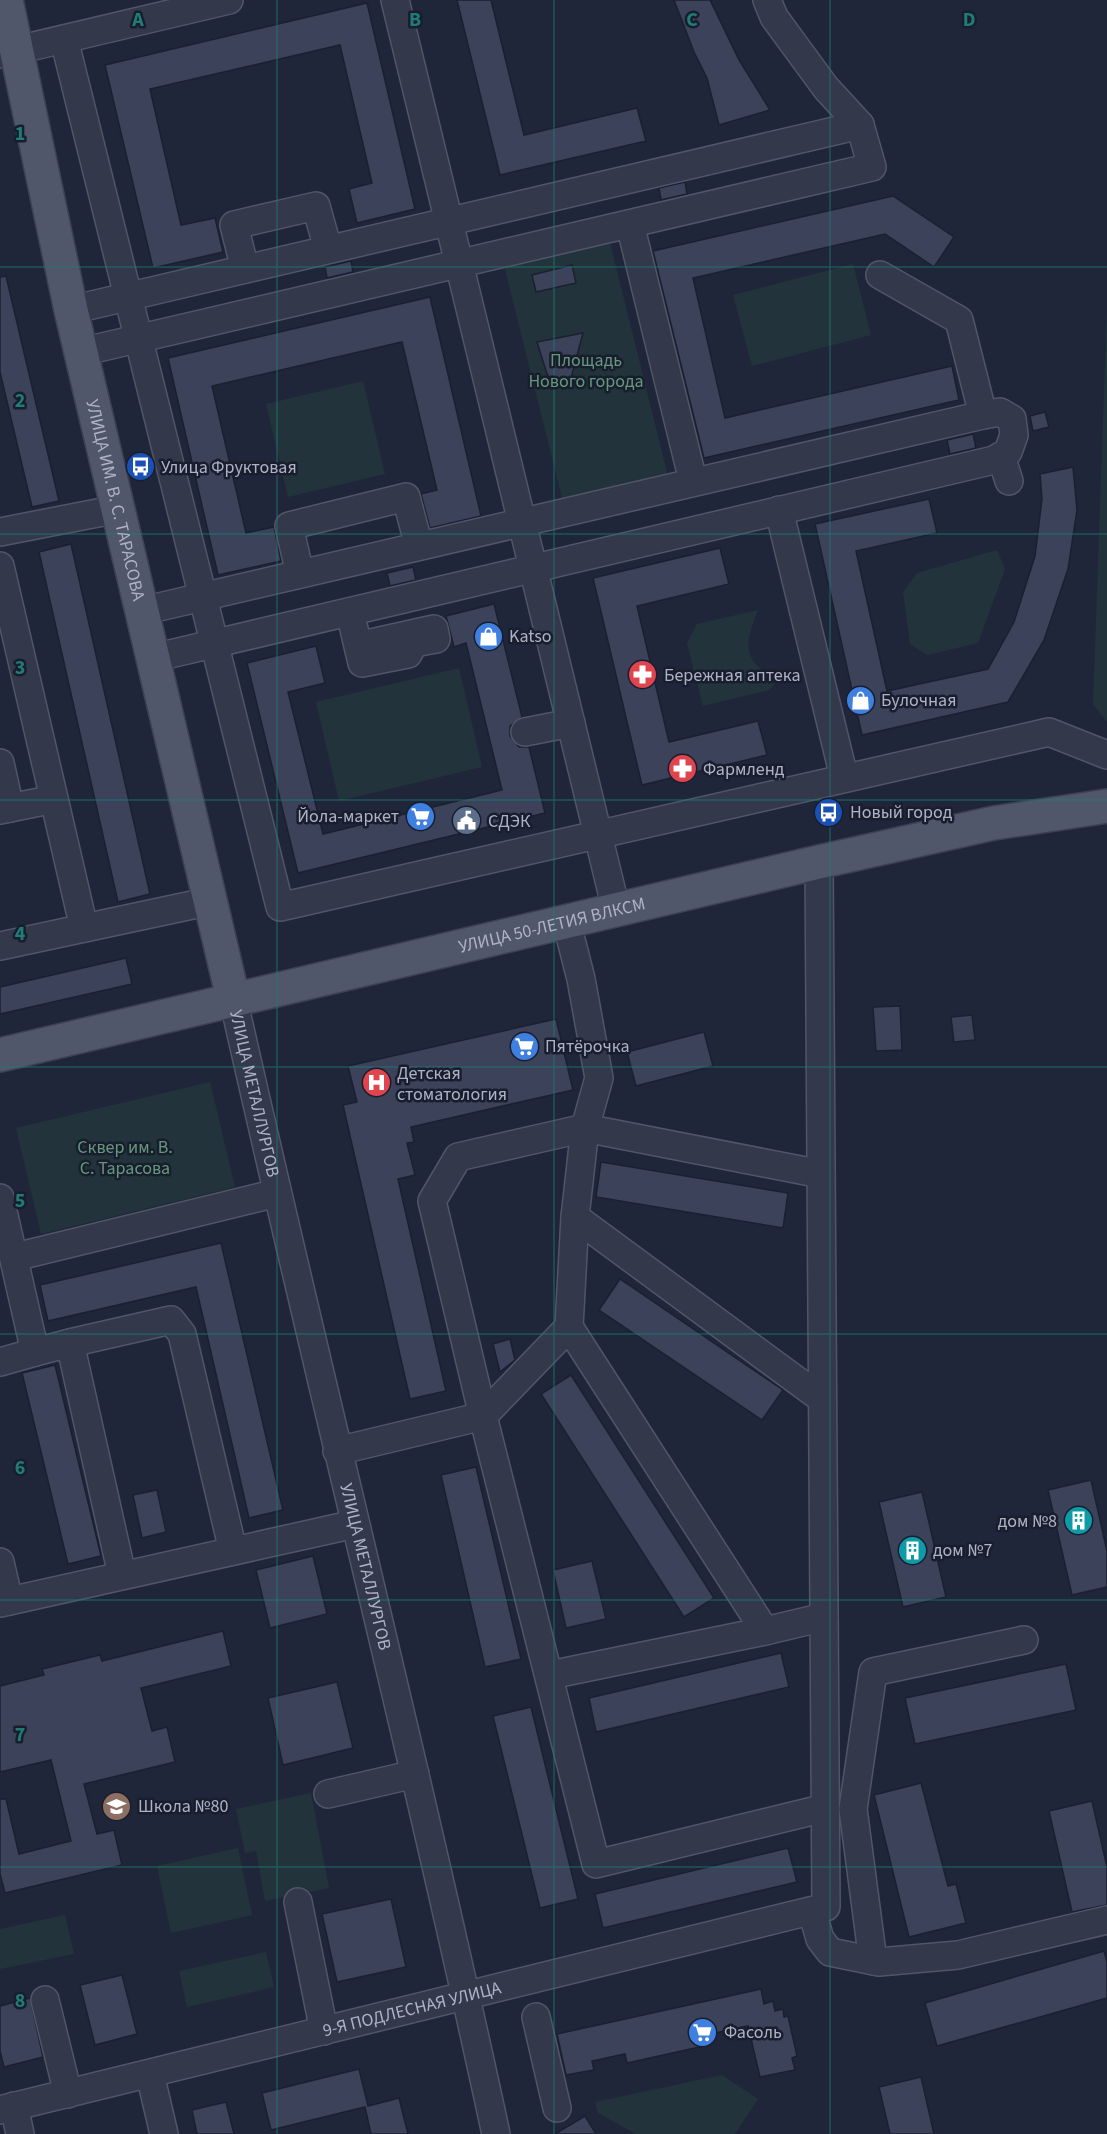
<svg xmlns="http://www.w3.org/2000/svg" width="1107" height="2134" font-family="'Source Sans 3',sans-serif">
	<style>
		.green { fill: #22333b }
		.building { fill: #3b425a; stroke: #1b2030; stroke-width: 1.5 }
		.lines { fill: none; stroke-linecap: round; stroke-linejoin: round }
		.minor-casing { stroke: #515568; stroke-width: 30 }
		.major-casing { stroke: #3d4153; stroke-width: 36 }
		.minor { stroke: #33384a; stroke-width: 27 }
		.major { stroke: #51576a; stroke-width: 33 }
		.grid { fill: none; stroke: #1f7c77; stroke-width: 1.5; stroke-opacity: 0.55 }
		.labels { text-anchor: middle; stroke-width: 5; stroke-linejoin: round; paint-order: stroke }
		.park-label { font-size: 18px; fill: #64987a; stroke: #191e2e }
		.poi-label { font-size: 18px; fill: #aeb2c6; stroke: #191e2e; text-anchor: start }
		.street-label { font-size: 18px; fill: #aeb2c6; stroke: #191e2e }
		.grid-label { font-size: 20px; text-anchor: middle; font-weight: bold; fill: #1f7c77; stroke: #191e2e; stroke-width: 5; stroke-linejoin: round; paint-order: stroke }
	</style>
	<rect width="100%" height="100%" fill="#20263a"/>
	<g class="green">
		<path d="M609,239L668,476L563,502L504,265Z"/>
		<path d="M853,264L871,335L752,366L733,295Z"/>
		<path d="M1107,308V722L1093,704Z"/>
		<path d="M363,381L385,474L288,497L266,404Z"/>
		<path d="M997,550L1005,569L978,643L927,655L910,644L903,592L917,573Z"/>
		<path d="M758,610C752,626 741,649 756,664C763,672 770,674 774,685L769,690L703,706L687,643L697,624Z"/>
		<path d="M459,668L482,767L339,801L316,702Z"/>
		<path d="M210,1082L235,1187L41,1234L16,1128Z"/>
		<path d="M311,1793L329,1888L265,1901L256,1851L245,1853L236,1809Z"/>
		<path d="M238,1848L252,1915L171,1933L157,1866Z"/>
		<path d="M65,1915L74,1954L0,1969V1929Z"/>
		<path d="M266,1952L274,1987L187,2007L179,1971Z"/>
		<path d="M722,2075L758,2099L735,2134H636L598,2113L595,2102Z"/>
	</g>
	<g class="building">
		<path d="M457,0H491L524,135L637,108L646,141L500,175Z"/>
		<path d="M674,0H710L739,60L770,110L719,125L707,78L694,52Z"/>
		<path d="M367,3L415,209L357,223L349,189L372,183L340,45L150,89L181,225L215,218L223,252L153,268L105,65Z"/>
		<path d="M685,182L687,194L661,200L659,188Z"/>
		<path d="M893,196L954,237L934,267L885,234L693,278L725,418L952,366L959,400L704,458L653,251Z"/>
		<path d="M351,261L353,272L327,278L325,267Z"/>
		<path d="M572,265L576,283L536,292L532,275Z"/>
		<path d="M6,276L59,501L32,507L0,372V277Z"/>
		<path d="M430,297L481,516L430,528L421,494L437,490L402,342L212,386L246,533L274,527L281,561L218,575L168,358Z"/>
		<path d="M583,333L571,378L567,384L555,385L547,374L537,342Z"/>
		<path d="M1045,412L1049,427L1033,431L1030,416Z"/>
		<path d="M973,434L976,448L950,454L947,440Z"/>
		<path d="M1073,467L1077,510L1068,569L1044,640L1008,702L862,735L815,524L929,499L937,533L856,551L887,691L988,669L1014,622L1035,556L1042,499L1040,474Z"/>
		<path d="M71,544L150,894L118,902L39,552Z"/>
		<path d="M720,548L729,584L637,606L669,742L758,721L767,755L642,785L593,578Z"/>
		<path d="M413,567L416,580L390,586L387,573Z"/>
		<path d="M494,604L522,717L510,726V736L519,747H529L545,813L298,873L247,663L316,646L325,683L288,692L323,834L502,790L466,643L454,647L446,616Z"/>
		<path d="M126,958L132,984L0,1014V987Z"/>
		<path d="M900,1006L902,1050L876,1051L873,1007Z"/>
		<path d="M972,1015L975,1040L954,1042L951,1017Z"/>
		<path d="M556,1019L573,1090L411,1127L414,1142L407,1143L415,1175L398,1179L446,1391L410,1399L343,1105L357,1102L348,1066Z"/>
		<path d="M704,1032L713,1066L636,1086L627,1052Z"/>
		<path d="M601,1162L788,1193L783,1228L596,1197Z"/>
		<path d="M221,1243L283,1510L249,1518L196,1287L48,1321L40,1285Z"/>
		<path d="M620,1279L783,1390L762,1420L599,1310Z"/>
		<path d="M510,1339L515,1360L500,1372L493,1344Z"/>
		<path d="M55,1365L101,1556L68,1564L22,1373Z"/>
		<path d="M571,1375L714,1598L684,1617L541,1394Z"/>
		<path d="M476,1467L521,1659L485,1667L441,1475Z"/>
		<path d="M1091,1480L1107,1551V1587L1072,1595L1048,1490Z"/>
		<path d="M157,1490L166,1532L142,1538L133,1495Z"/>
		<path d="M922,1492L946,1597L903,1607L879,1502Z"/>
		<path d="M313,1556L327,1614L270,1628L256,1570Z"/>
		<path d="M592,1561L606,1619L566,1628L553,1570Z"/>
		<path d="M223,1631L231,1666L141,1688L152,1731L167,1727L175,1762L84,1784L97,1834L114,1830L122,1865L5,1893L0,1874V1799H6L19,1854L71,1841L51,1760L0,1772V1686L44,1675L42,1669L100,1655L102,1661Z"/>
		<path d="M781,1653L789,1687L596,1732L589,1698Z"/>
		<path d="M1066,1664L1076,1710L915,1744L905,1698Z"/>
		<path d="M337,1682L353,1748L283,1765L268,1698Z"/>
		<path d="M531,1707L578,1899L540,1908L493,1716Z"/>
		<path d="M921,1783L948,1886L956,1884L966,1923L909,1937L874,1795Z"/>
		<path d="M1092,1801L1107,1867V1905L1072,1912L1049,1811Z"/>
		<path d="M788,1848L797,1882L603,1928L595,1894Z"/>
		<path d="M391,1899L406,1967L337,1982L322,1914Z"/>
		<path d="M1104,1951L1107,1962V1998L937,2046L925,2003Z"/>
		<path d="M122,1975L137,2034L95,2045L80,1985Z"/>
		<path d="M761,1989L764,2004L773,2001L775,2011L783,2009L784,2017L788,2016L797,2056L792,2058L795,2070L760,2077L748,2026L702,2036L704,2046L627,2063L625,2054L592,2061L594,2070L566,2075L557,2034Z"/>
		<path d="M30,1998L43,2057L4,2067L0,2051V2006Z"/>
		<path d="M359,2069L368,2106L399,2098L408,2134H371L365,2107L271,2130L262,2093Z"/>
		<path d="M921,2077L934,2134H890L879,2087Z"/>
		<path d="M226,2102L234,2134H197L192,2110Z"/>
		<path d="M585,2116L596,2134H555Z"/>
	</g>
	<g class="lines">
		<defs>
			<g id="minor">
				<path d="M395,0L616,909"/>
				<path d="M64,39L280,907L1049,732L1107,755"/>
				<path d="M0,54L229,0"/>
				<path d="M630,224L693,481"/>
				<path d="M245,269L234,225L316,206L328,249"/>
				<path d="M880,275L959,320L983,415"/>
				<path d="M71,310L860,125"/>
				<path d="M81,352L872,167L860,125L826,88L774,17L767,0"/>
				<path d="M1001,456L1009,481"/>
				<path d="M779,510L844,777"/>
				<path d="M0,532L118,509"/>
				<path d="M0,566L84,928"/>
				<path d="M300,574L289,526L406,497L419,546"/>
				<path d="M142,611L983,415L1000,412L1012,419L1014,435L1008,452L994,460L153,658"/>
				<path d="M350,612L362,663L408,654L414,643L436,639L434,629L358,646"/>
				<path d="M525,732L571,723"/>
				<path d="M0,763L10,808"/>
				<path d="M0,810L54,799"/>
				<path d="M0,946L211,901"/>
				<path id="s1" d="M233,998C318,1377 414,1754 496,2134"/>
				<path d="M821,1174L585,1128L458,1157L432,1201L483,1416L596,1864L825,1808"/>
				<path d="M0,1198L35,1352L70,1343"/>
				<path d="M575,1217L822,1399"/>
				<path d="M15,1257L277,1193"/>
				<path d="M569,1327L765,1631L824,1617"/>
				<path d="M0,1362L35,1352"/>
				<path d="M337,1451L483,1416L569,1327L575,1217L585,1128L599,1078L581,979L566,920"/>
				<path d="M0,1562L9,1601"/>
				<path d="M122,1575L70,1343L171,1320L182,1334L233,1551"/>
				<path d="M0,1603L355,1524"/>
				<path d="M550,1675L765,1631"/>
				<path d="M328,1794L415,1774"/>
				<path d="M298,1902L324,2031"/>
				<path d="M812,1911L820,1939L830,1952L879,1962L958,1955L1107,1920"/>
				<path d="M873,1961L853,1809L873,1672L1024,1640"/>
				<path d="M45,2000L68,2094"/>
				<path d="M536,2017L557,2108"/>
				<path d="M150,2074L164,2134"/>
				<path d="M14,2106L20,2134"/>
				<path id="s2" d="M0,2110L826,1907L819,862"/>
			</g>
			<g id="major">
				<path id="s3" d="M6,0L71,310L233,998"/>
				<path id="s4" d="M0,1055L819,862L994,823L1107,806"/>
			</g>
		</defs>
		<use href="#minor" class="minor-casing"/>
		<use href="#major" class="major-casing"/>
		<use href="#minor" class="minor"/>
		<use href="#major" class="major"/>
	</g>
	<path class="grid" d="M277,0V2134M554,0V2134M830,0V2134M0,267H1107M0,534H1107M0,800H1107M0,1067H1107M0,1334H1107M0,1600H1107M0,1867H1107"/>
	<defs>
		<symbol id="bus-disc" viewBox="-11 -11 22 22"><circle r="9.5" fill="#1a4fb4" stroke="#191e2e"/><path d="M-5-6H5V4H4V6H2V4H-2V6H-4V4H-5ZM-3.5-4V0h7V-4ZM-3.5 1.2v1.5H-2V1.2ZM2 1.2v1.5H3.5V1.2Z" fill="#fff"/></symbol>
		<symbol id="shop-disc" viewBox="-11 -11 22 22"><circle r="9.5" fill="#3f7fe0" stroke="#191e2e"/><path d="M-5-2.5h2.3a2.7 3.5 0 0 1 5.4 0H5L5.5 6h-11ZM-1.5-2.5h3a1.5 2.3 0 0 0-3 0Z" fill="#fff"/></symbol>
		<symbol id="pharmacy-disc" viewBox="-11 -11 22 22"><circle r="9.5" fill="#e0444e" stroke="#191e2e"/><path d="M-2-6h4v4h4v4h-4v4h-4v-4h-4v-4h4Z" fill="#fff"/></symbol>
		<symbol id="supermarket-disc" viewBox="-11 -11 22 22"><circle r="9.5" fill="#3f7fe0" stroke="#191e2e"/><path d="M-6-5.5h2.5l.6 2H6L4.5 2H-2.5L-4.4-4H-6ZM-1.5 3.2a1.3 1.3 0 1 0 .1 0ZM3 3.2a1.3 1.3 0 1 0 .1 0Z" fill="#fff"/></symbol>
		<symbol id="civic-disc" viewBox="-11 -11 22 22"><circle r="9.5" fill="#5c6f8a" stroke="#191e2e"/><path d="M-.6-6.5H3V-4.5H.6V-3L4-1V1h2V6H-6V1h2V-1L-.6-3ZM-1.2 2.5V6h2.4V2.5Z" fill="#fff"/></symbol>
		<symbol id="hospital-disc" viewBox="-11 -11 22 22"><circle r="9.5" fill="#e0444e" stroke="#191e2e"/><path d="M-5-5h3v3.5h4V-5h3V5h-3V1.5h-4V5h-3Z" fill="#fff"/></symbol>
		<symbol id="building-disc" viewBox="-11 -11 22 22"><circle r="9.5" fill="#0f9aa8" stroke="#191e2e"/><path d="M-4-6H4V6H1V3H-1V6H-4ZM-2.5-4.3h1.7v1.8h-1.7ZM.8-4.3h1.7v1.8H.8ZM-2.5-1h1.7V.8h-1.7ZM.8-1h1.7V.8H.8Z" fill="#fff"/></symbol>
		<symbol id="school-disc" viewBox="-11 -11 22 22"><circle r="9.5" fill="#8d6e63" stroke="#191e2e"/><path d="M0-5L7-2L0 1L-7-2ZM-4 1L0 2.5L4 1V4Q0 6-4 4Z" fill="#fff"/></symbol>
	</defs>
	<g fill-rule="evenodd">
		<use href="#bus-disc" x="124" y="450" width="33" height="33"/>
		<use href="#shop-disc" x="472" y="620" width="33" height="33"/>
		<use href="#pharmacy-disc" x="626" y="658" width="33" height="33"/>
		<use href="#shop-disc" x="844" y="684" width="33" height="33"/>
		<use href="#pharmacy-disc" x="666" y="752" width="33" height="33"/>
		<use href="#bus-disc" x="812" y="796" width="33" height="33"/>
		<use href="#supermarket-disc" x="404" y="800" width="33" height="33"/>
		<use href="#civic-disc" x="450" y="804" width="33" height="33"/>
		<use href="#supermarket-disc" x="508" y="1030" width="33" height="33"/>
		<use href="#hospital-disc" x="360" y="1066" width="33" height="33"/>
		<use href="#building-disc" x="1062" y="1504" width="33" height="33"/>
		<use href="#building-disc" x="896" y="1534" width="33" height="33"/>
		<use href="#school-disc" x="100" y="1790" width="33" height="33"/>
		<use href="#supermarket-disc" x="686" y="2016" width="33" height="33"/>
	</g>
	<g class="labels">
		<g class="park-label">
			<text x="586" y="366">Площадь<tspan x="586" dy="21">Нового города</tspan></text>
			<text x="125" y="1153">Сквер им. В.<tspan x="125" dy="21">С. Тарасова</tspan></text>
		</g>
		<g class="poi-label">
			<text x="161" y="473">Улица Фруктовая</text>
			<text x="509" y="642">Katso</text>
			<text x="664" y="681">Бережная аптека</text>
			<text x="881" y="706">Булочная</text>
			<text x="703" y="775">Фармленд</text>
			<text x="850" y="818">Новый город</text>
			<text x="399" y="822" text-anchor="end">Йола-маркет</text>
			<text x="488" y="827">СДЭК</text>
			<text x="545" y="1052">Пятёрочка</text>
			<text x="397" y="1079">Детская<tspan x="397" dy="21">стоматология</tspan></text>
			<text x="1057" y="1527" text-anchor="end">дом №8</text>
			<text x="933" y="1556">дом №7</text>
			<text x="138" y="1812">Школа №80</text>
			<text x="724" y="2038">Фасоль</text>
		</g>
		<g class="street-label">
			<text dy="6" stroke="none"><textPath href="#s3" startOffset="512">УЛИЦА ИМ. В. С. ТАРАСОВА</textPath></text>
			<text dy="6" stroke="none"><textPath href="#s4" startOffset="567">УЛИЦА 50-ЛЕТИЯ ВЛКСМ</textPath></text>
			<text dy="6" stroke="none"><textPath href="#s1" startOffset="98">УЛИЦА МЕТАЛЛУРГОВ</textPath></text>
			<text dy="6" stroke="none"><textPath href="#s1" startOffset="584">УЛИЦА МЕТАЛЛУРГОВ</textPath></text>
			<text dy="6" stroke="none"><textPath href="#s2" startOffset="424">9-Я ПОДЛЕСНАЯ УЛИЦА</textPath></text>
		</g>
	</g>
	<g class="grid-label">
		<text x="138" y="26">A</text>
		<text x="415" y="26">B</text>
		<text x="692" y="26">C</text>
		<text x="969" y="26">D</text>
		<text x="20" y="140">1</text>
		<text x="20" y="407">2</text>
		<text x="20" y="674">3</text>
		<text x="20" y="940">4</text>
		<text x="20" y="1207">5</text>
		<text x="20" y="1474">6</text>
		<text x="20" y="1741">7</text>
		<text x="20" y="2007">8</text>
	</g>
</svg>
